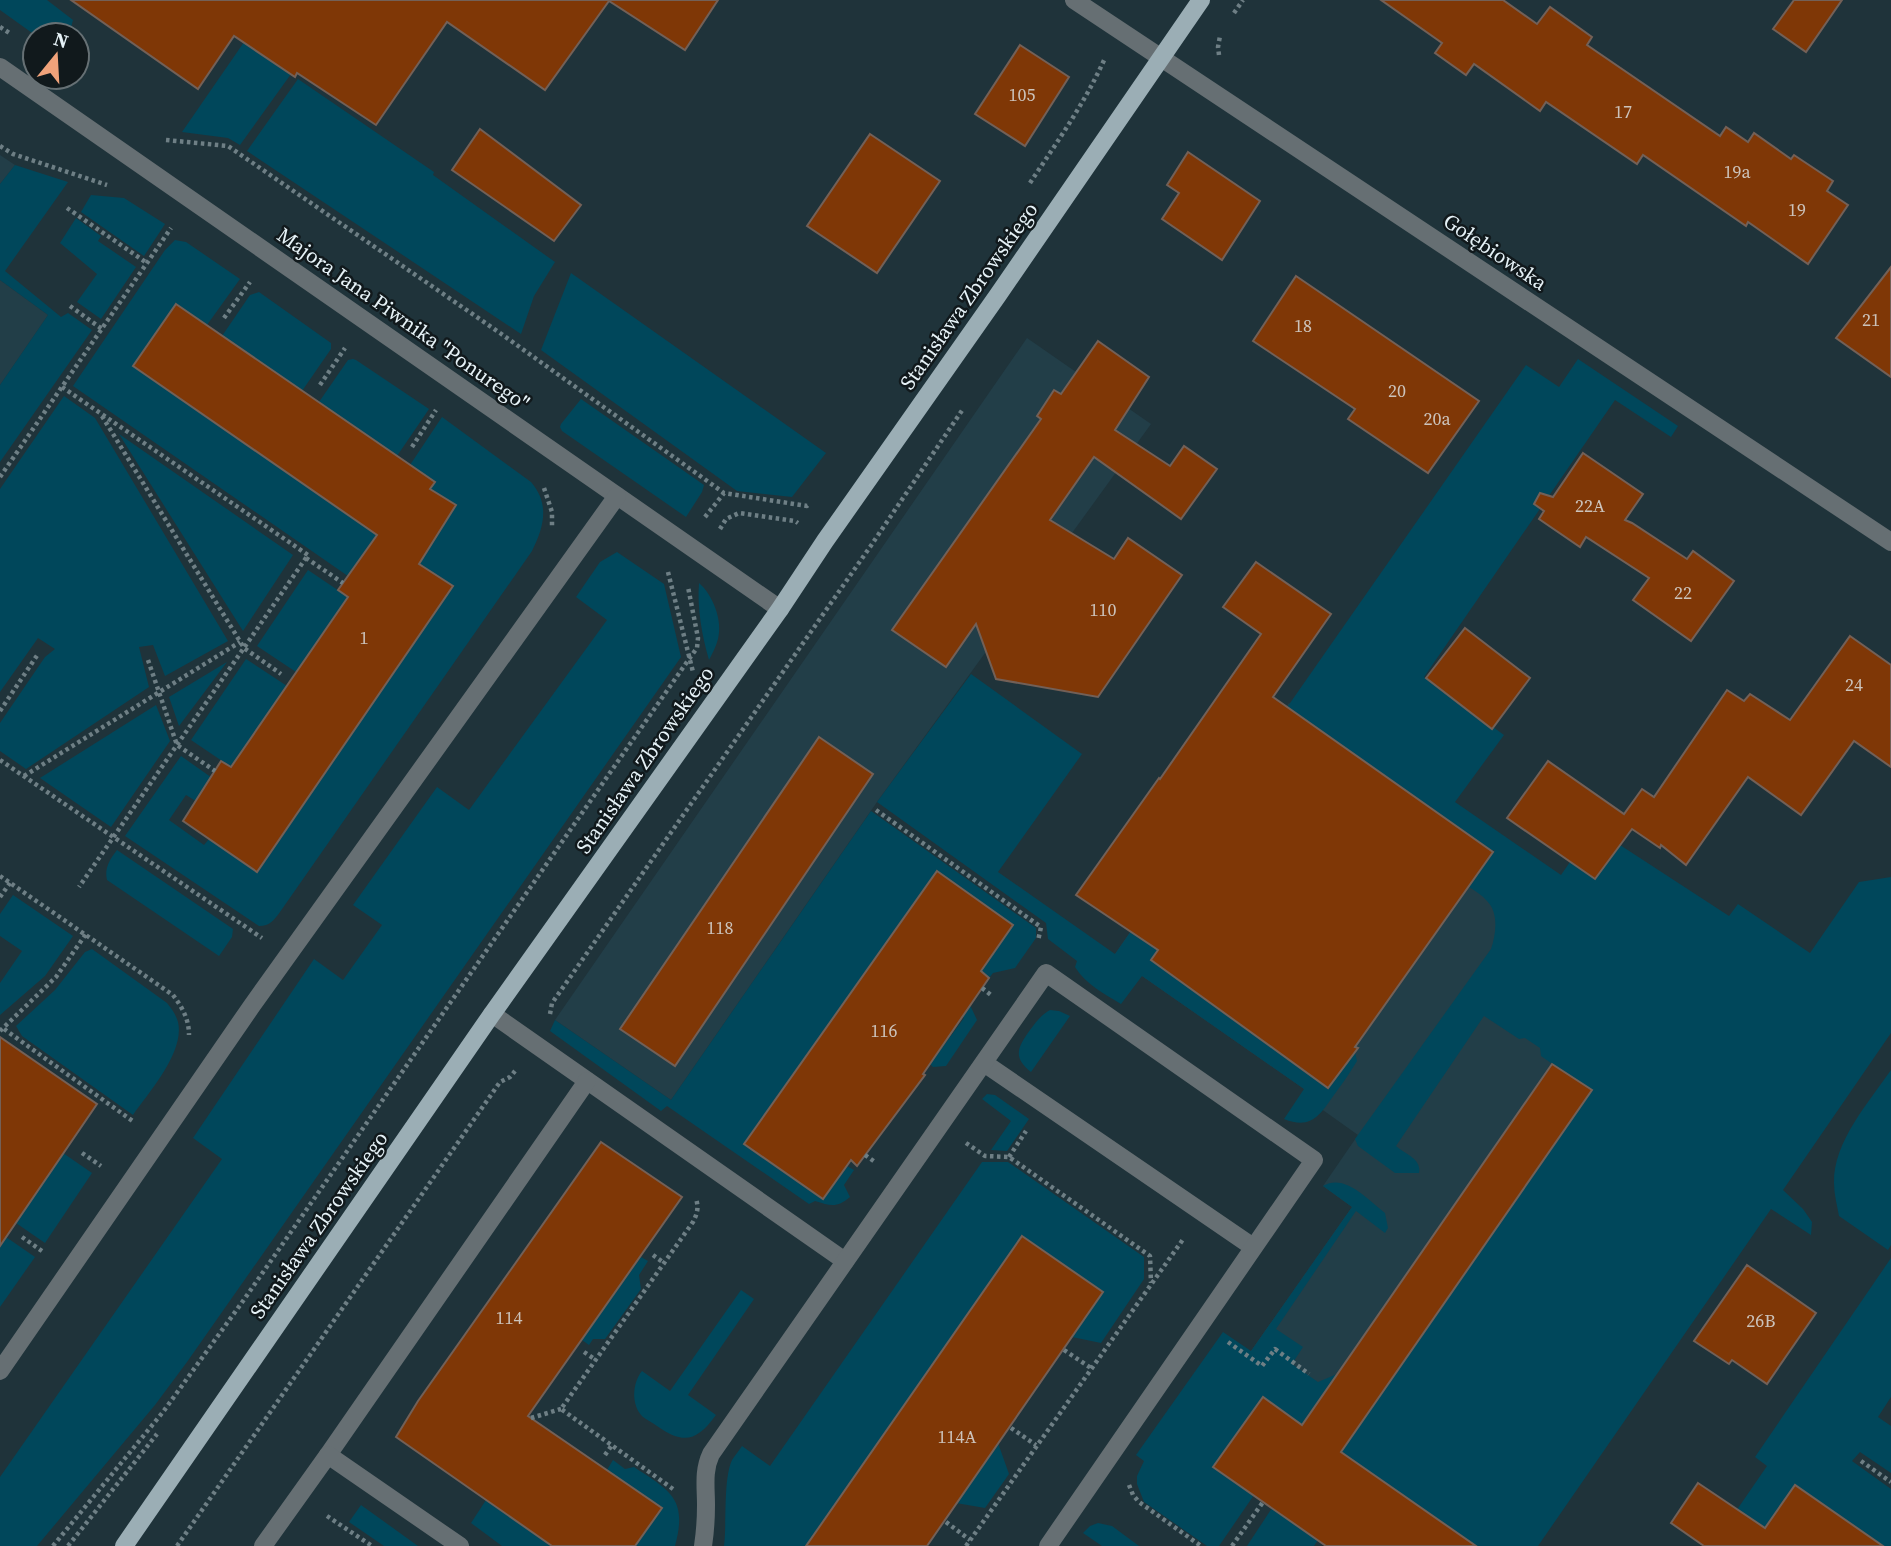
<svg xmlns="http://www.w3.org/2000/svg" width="1891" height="1546" font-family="'Source Serif 4',serif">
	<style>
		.built { fill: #223e48 }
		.green { fill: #00475b }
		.building { fill: #7f3706; stroke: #736057; stroke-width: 2 }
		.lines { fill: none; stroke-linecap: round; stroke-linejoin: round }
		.path { stroke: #6e7f85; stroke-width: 4.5; stroke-dasharray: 3.5 3.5; stroke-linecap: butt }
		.minor { stroke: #666f73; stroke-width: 18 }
		.major { stroke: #9baeb5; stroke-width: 18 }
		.labels { text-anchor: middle; stroke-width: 5; stroke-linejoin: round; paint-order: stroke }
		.number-label { font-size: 18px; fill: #ccc3bb }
		.street-label { font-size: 21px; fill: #e6f2f7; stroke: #11191c }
	</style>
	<rect width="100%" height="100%" fill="#1f333a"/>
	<g class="built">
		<path d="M0,155L15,165L0,184Z"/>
		<path d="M0,280L48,315L0,385Z"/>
		<path d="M1027,338L1151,424L877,802L671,1100L555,1020Z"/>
		<path d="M1289,703L1493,852L1505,836L1610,1090L1371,1433L1251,1351L1352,1207L1323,1186L1358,1135L1320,1108L1304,1089L1142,976L1115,954Z"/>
	</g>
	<g class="green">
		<path d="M0,0H47L73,20L69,35H35L0,10Z"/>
		<path d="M273,0L291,74L240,145L228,138L182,132Z"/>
		<path d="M298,79L434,172L433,175L555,262L534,296L521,334L247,151Z"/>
		<path d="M15,165L68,182L5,271L61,317L68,313L92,330L0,462V385L48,315L0,280V184Z"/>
		<path d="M91,195L124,198L165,224L144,256L81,212Z"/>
		<path d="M76,218L101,236L98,241L136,267L101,319L77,302L97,274L60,243Z"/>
		<path d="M175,240L186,242L240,279L207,325L176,304L133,366L386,541L358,583L73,386L165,250Z"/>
		<path d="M571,273L826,453L792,497L737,491L541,350Z"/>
		<path d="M259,292L331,343V349L302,391L222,336L250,295Z"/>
		<path d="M353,359L356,360L429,409L397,456L319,402L348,360Z"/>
		<path d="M1578,359L1678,426L1671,437L1615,400L1424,677L1504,735L1455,802L1561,875L1570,862L1620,845L1729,916L1738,904L1810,953L1859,882L1891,877V1033L1783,1190L1803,1209L1812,1222L1811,1235L1771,1209L1538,1546H1459L1464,1538L1263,1398L1214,1467L1254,1495L1219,1546H1207L1144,1502L1137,1484V1476L1144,1461L1136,1455L1223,1332L1251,1351L1352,1207L1323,1186C1345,1173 1368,1200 1385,1213L1388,1228L1385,1233L1356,1211L1276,1329L1303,1347L1292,1364L1318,1382L1337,1374L1376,1402L1591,1091L1541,1056L1540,1048L1525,1038L1519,1039L1484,1016L1396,1146C1405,1154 1422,1159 1419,1173H1395L1358,1146L1355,1139L1491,949C1496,934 1499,913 1487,901C1482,895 1475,891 1469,887L1495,850L1177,924L1151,960L1328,1088L1355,1052L1357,1061C1350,1073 1342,1084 1334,1095C1320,1115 1311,1130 1284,1119L1304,1089L1142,976L1121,1004C1105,994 1085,984 1075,967L1077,961L1048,939L1046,923L877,802L971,674L1082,754L998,872L1115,954L1526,365L1559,387Z"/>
		<path d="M64,396L95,418L228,641L165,676L153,645L139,647L149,687L26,769L0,751V723L45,657L55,649L38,638L0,692V489Z"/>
		<path d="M581,399L704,485L702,492L686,517L562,431L560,427L561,424Z"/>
		<path d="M442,417L531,482C550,504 544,527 532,551L280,912C274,920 270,926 259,926L125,836L181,756L215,780L199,803L186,795L169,820L204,845L209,839L258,872L452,586L411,558L435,539L456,506L430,489L435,482L410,465Z"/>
		<path d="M119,434L293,555L243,631Z"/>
		<path d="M617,552L664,584L681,657L187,1362L155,1405L37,1546H0V1477L222,1159L193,1138L314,959L343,980L382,925L353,905L437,787L469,810L607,620L576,597L600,562Z"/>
		<path d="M308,570L348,597L296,672L257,646Z"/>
		<path d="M699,583C713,595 723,621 718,639C716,647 712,654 709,660C702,636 697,608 699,583Z"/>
		<path d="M246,659L287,686L231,767L191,740Z"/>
		<path d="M227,662L179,726L169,697Z"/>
		<path d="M156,705L170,741L111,827L40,778Z"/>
		<path d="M871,811L1036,928V938L1015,968L993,973L989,978L980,972L1013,925L937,871L744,1143L823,1199L847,1166L854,1170L844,1185L850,1197C837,1208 831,1206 815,1201L809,1204L667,1106L661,1111L550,1031L555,1020L671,1100Z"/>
		<path d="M117,850L233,929L232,937L219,956L107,880C104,868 110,859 117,850Z"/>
		<path d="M13,895L73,936L45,976L0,1015V983L22,951L0,936V914Z"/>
		<path d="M92,949L167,1003C172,1009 176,1015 178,1022C185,1052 149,1092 133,1115L22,1036L16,1026L55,990L85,952Z"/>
		<path d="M966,992L975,999L970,1005L977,1020L946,1066L933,1067L930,1064L964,1018L953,1010Z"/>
		<path d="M1050,1010L1059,1011L1070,1016L1031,1072C1012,1057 1018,1047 1030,1030C1036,1022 1041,1015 1050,1010Z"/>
		<path d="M1891,1070V1245L1888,1250L1839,1216C1837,1205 1834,1194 1834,1183C1833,1142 1869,1102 1891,1070Z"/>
		<path d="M987,1094L995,1095L1029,1119L1007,1151L991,1150L1011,1121L982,1099Z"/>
		<path d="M63,1153L92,1173L45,1243L16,1223Z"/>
		<path d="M982,1162H1008L1144,1257V1279L1101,1343L1072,1337L1103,1292L1022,1236L806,1546H724C727,1522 723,1480 732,1460C735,1455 739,1451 742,1446L770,1466Z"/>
		<path d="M6,1237L35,1257L0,1307V1246Z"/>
		<path d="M641,1257L648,1261L639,1275L641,1289L605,1339H593L589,1345L582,1340Z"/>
		<path d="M1891,1258V1397L1878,1417L1891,1426V1473L1860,1452L1852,1461L1891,1489V1546H1853L1862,1532L1795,1485L1753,1546H1712L1767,1466L1755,1457Z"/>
		<path d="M741,1290L754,1299L688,1395L716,1415C697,1441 684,1445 657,1426C653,1423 647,1420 643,1417C631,1406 632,1383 642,1371L670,1391Z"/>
		<path d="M998,1443L1009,1474L985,1508L956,1503Z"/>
		<path d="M613,1460L625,1469L634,1467C670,1491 688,1498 675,1546H635L661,1507L607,1470Z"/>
		<path d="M486,1500L552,1546H502L471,1523Z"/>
		<path d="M361,1505L418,1546H384L349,1522Z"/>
		<path d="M1272,1508L1318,1540L1314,1546H1247Z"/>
		<path d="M1098,1523L1112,1526L1139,1546H1102L1083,1533L1090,1526Z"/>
	</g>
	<g class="building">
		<path d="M71,0H718L685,50L609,1L545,90L447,22L376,125L297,73L295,77L234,36L198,89Z"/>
		<path d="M1381,0H1503L1537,24L1550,7L1592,37L1587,45L1720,136L1726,127L1748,142L1754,133L1791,159L1794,155L1833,181L1827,191L1848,205L1808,264L1748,222L1746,226L1643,155L1637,164L1546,102L1540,111L1474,64L1466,75L1435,53L1442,43Z"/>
		<path d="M1794,0H1842L1806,52L1773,29Z"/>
		<path d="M1020,45L1069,77L1025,146L975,114Z"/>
		<path d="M480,129L581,205L554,241L452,170Z"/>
		<path d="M870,134L940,181L877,273L807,226Z"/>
		<path d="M1188,152L1260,201L1222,260L1162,219L1179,193L1167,185Z"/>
		<path d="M1891,267V377L1836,338Z"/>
		<path d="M1296,276L1479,401L1428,473L1348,419L1355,409L1253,341Z"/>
		<path d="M176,304L435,482L430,489L456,505L419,564L453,586L257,872L183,821L221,761L231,767L348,597L338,590L377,535L133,366Z"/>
		<path d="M1098,341L1149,377L1115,430L1170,466L1184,446L1217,469L1181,519L1094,457L1050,520L1114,559L1128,538L1182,575L1098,697L996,679L976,624L946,667L892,630L1041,419L1037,416L1054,390L1061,394Z"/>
		<path d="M1583,453L1643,494L1625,520L1632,523L1687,559L1693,551L1734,581L1691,641L1633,600L1649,578L1586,537L1580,547L1539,519L1544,511L1534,504L1540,493L1553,497Z"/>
		<path d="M1256,562L1331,614L1273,697L1493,852L1355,1047L1358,1048L1328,1088L1151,960L1158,950L1076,895L1159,778L1160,779L1261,634L1223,607Z"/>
		<path d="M1465,628L1530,678L1492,729L1426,678Z"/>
		<path d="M1850,636L1891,665V767L1854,741L1801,815L1748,777L1686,865L1661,845L1660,848L1632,829L1595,879L1507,818L1548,761L1624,814L1642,789L1654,797L1727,690L1744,701L1750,694L1790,720Z"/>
		<path d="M819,737L873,774L675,1066L620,1029Z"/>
		<path d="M937,871L1013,925L981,971L989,978L923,1074L925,1075L857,1166L851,1160L823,1199L744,1144Z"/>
		<path d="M0,1037L97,1104L0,1246Z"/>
		<path d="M1552,1064L1592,1090L1341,1452L1476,1546H1326L1213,1467L1263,1397L1302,1425Z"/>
		<path d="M601,1142L682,1197L528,1416L662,1508L635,1546H552L396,1437L418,1401Z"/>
		<path d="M1022,1236L1103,1292L927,1546H806Z"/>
		<path d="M1747,1265L1816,1313L1767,1384L1732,1360L1729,1364L1694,1341Z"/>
		<path d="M1698,1483L1765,1528L1795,1485L1883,1546H1704L1671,1523Z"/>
	</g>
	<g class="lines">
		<g class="path">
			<path d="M1234,13L1243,0"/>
			<path d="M0,27L11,34"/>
			<path d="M1219,55L1218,47L1220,36"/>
			<path d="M166,140L228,146L500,333L724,493L807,506L809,504"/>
			<path d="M0,146L13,154L107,185"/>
			<path d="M1030,183C1057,142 1085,103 1105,58"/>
			<path d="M67,208L147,263"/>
			<path d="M70,306L102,329"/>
			<path d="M224,318L250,282"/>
			<path d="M320,385L345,348"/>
			<path d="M62,387L308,555L79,887"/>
			<path d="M102,416L244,648L281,674"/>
			<path d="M412,447L436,410"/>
			<path d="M0,477L171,228"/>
			<path d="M544,488L552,512V527"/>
			<path d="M705,517L724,493"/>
			<path d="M720,529L726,519L739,513L795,521L798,523"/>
			<path d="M306,558L343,583"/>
			<path d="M668,572L693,672"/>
			<path d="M148,660L177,745L215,771"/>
			<path d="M0,711L38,654"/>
			<path d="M0,760L262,938"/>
			<path d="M24,776L240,642"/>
			<path d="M876,810L1041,927L1038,941"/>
			<path d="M0,876L173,995C182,1007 189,1019 189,1035"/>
			<path d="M0,897L10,883"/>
			<path d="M982,988L991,995"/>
			<path d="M550,1014L552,1003L564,986L870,547L963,409"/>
			<path d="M4,1029L134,1122"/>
			<path d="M0,1031L56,977L86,934"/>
			<path d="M966,1143L985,1156L1009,1157L1150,1256L1151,1283"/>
			<path d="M82,1153L101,1166"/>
			<path d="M865,1155L875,1162"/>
			<path d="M1009,1157L1026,1131"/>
			<path d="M22,1237L42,1251"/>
			<path d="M653,1255L664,1263"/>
			<path d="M1228,1342L1262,1366L1275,1349L1309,1374"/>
			<path d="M1064,1350L1091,1368"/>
			<path d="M584,1352L596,1360"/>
			<path d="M531,1418L561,1409"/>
			<path d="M1011,1428L1036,1445"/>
			<path d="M605,1455L612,1445"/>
			<path d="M1861,1461L1891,1482"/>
			<path d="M1129,1485L1133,1495L1139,1502L1201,1546"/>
			<path d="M673,1489L561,1409L693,1222C697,1214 699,1208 696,1199"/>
			<path d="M327,1516L372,1546"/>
			<path d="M946,1522L970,1540"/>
			<path d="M53,1546L163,1412L243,1301L689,659L697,648L698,638L688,587"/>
			<path d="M68,1546L157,1434"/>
			<path d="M177,1546L500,1082L510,1077L515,1071"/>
			<path d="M966,1546L1184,1238"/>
			<path d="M1232,1546L1263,1502"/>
		</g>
		<g class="minor">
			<path d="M1074,0L1891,542"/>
			<path d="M0,67L780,609"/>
			<path d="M492,1014L845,1261"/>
			<path d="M984,1063L1253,1247"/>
			<path d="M0,1371L251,1007L617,496"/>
			<path d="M328,1455L587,1081"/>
			<path d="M263,1546L328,1455L460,1546"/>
			<path d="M703,1546C705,1533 706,1519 706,1505C706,1487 703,1471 711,1454L1046,973L1314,1160L1048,1546"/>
		</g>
		<path class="major" d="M124,1546L492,1014L780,609L825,541L998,295L1201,0"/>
	</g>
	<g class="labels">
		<g class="number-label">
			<text x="1022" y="101">105</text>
			<text x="1623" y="118">17</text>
			<text x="1737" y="178">19a</text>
			<text x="1797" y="216">19</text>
			<text x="1871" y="326">21</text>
			<text x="1303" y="332">18</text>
			<text x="1397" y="397">20</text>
			<text x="1437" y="425">20a</text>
			<text x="1590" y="512">22A</text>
			<text x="1683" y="599">22</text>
			<text x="1103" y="616">110</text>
			<text x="364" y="644">1</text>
			<text x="1854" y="691">24</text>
			<text x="720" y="934">118</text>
			<text x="884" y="1037">116</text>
			<text x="509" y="1324">114</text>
			<text x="1761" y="1327">26B</text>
			<text x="957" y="1443">114A</text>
		</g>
		<g class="street-label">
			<text transform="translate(1495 252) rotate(34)" y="7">Gołębiowska</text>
			<text transform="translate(969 296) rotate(-55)" y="7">Stanisława Zbrowskiego</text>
			<text transform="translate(403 319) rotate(35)" y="7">Majora Jana Piwnika "Ponurego"</text>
			<text transform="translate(645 760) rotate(-55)" y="7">Stanisława Zbrowskiego</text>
			<text transform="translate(319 1225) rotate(-55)" y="7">Stanisława Zbrowskiego</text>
		</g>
	</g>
	<g transform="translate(56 56) rotate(18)"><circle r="33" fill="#11191c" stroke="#667074" stroke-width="2"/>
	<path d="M0-5L12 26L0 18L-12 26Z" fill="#f0a27a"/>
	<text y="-10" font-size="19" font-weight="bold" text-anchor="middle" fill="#e6f2f7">N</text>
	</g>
</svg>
